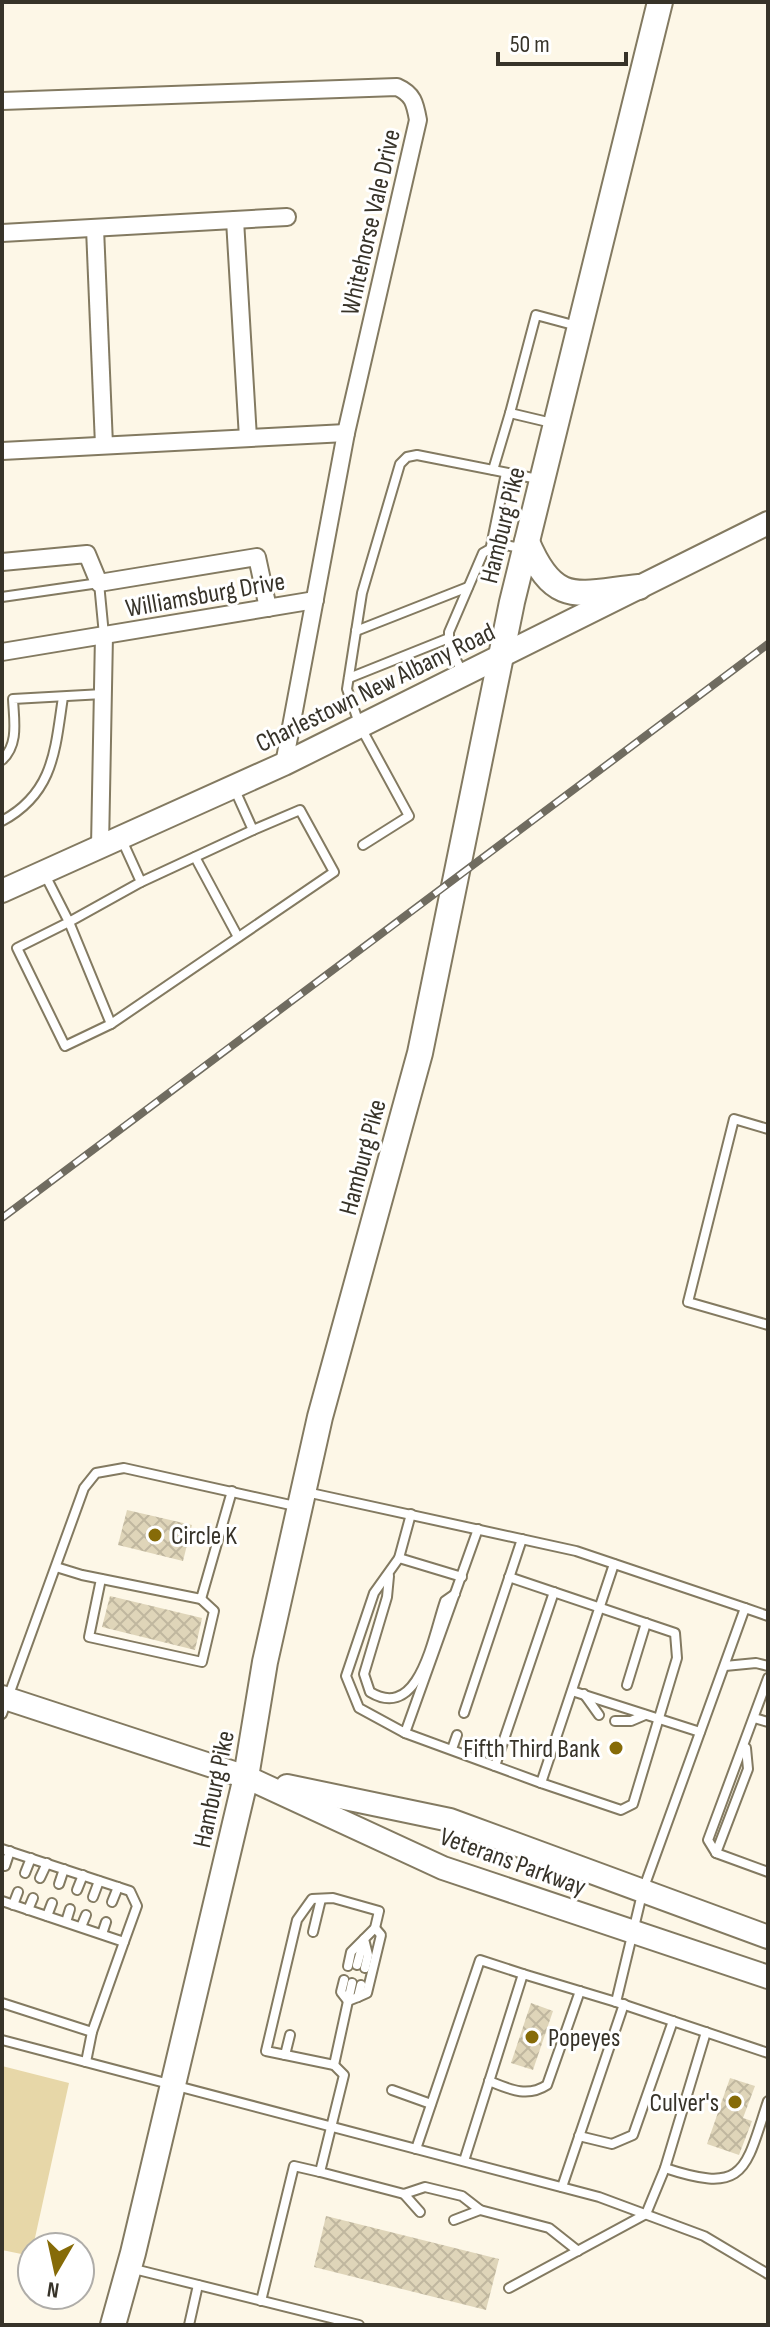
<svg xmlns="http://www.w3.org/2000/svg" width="770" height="2327" font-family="'Sofia Sans Condensed',sans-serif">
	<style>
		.grass { fill: #e7d7a8 }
		.building { fill: url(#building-cross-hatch) }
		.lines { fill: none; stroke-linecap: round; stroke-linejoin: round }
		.service-casing { stroke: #837a61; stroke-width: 12 }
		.minor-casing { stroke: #837a61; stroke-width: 20 }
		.secondary-casing { stroke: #837a61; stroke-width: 26 }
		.primary-casing { stroke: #837a61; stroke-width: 28 }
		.service { stroke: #fff; stroke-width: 8 }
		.minor { stroke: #fff; stroke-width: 16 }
		.secondary { stroke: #fff; stroke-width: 22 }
		.primary { stroke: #fff; stroke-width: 24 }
		.rail-casing { stroke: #706c60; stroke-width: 8 }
		.rail { stroke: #fff; stroke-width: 5; stroke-dasharray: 15; stroke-linecap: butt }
		.poi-dot { fill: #866b08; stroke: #fff; stroke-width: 3 }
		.labels { text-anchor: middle; stroke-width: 6; stroke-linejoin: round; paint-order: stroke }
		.street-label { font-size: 26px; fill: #373329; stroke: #fff }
		.poi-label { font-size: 26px; fill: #373329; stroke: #fff; text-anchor: start }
	</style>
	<defs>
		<pattern id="building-cross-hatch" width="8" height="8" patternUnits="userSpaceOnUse" patternTransform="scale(2)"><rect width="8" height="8" fill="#dfd5b9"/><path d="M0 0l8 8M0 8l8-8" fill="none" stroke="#c0b79f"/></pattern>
	</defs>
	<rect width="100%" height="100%" fill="#fdf7e7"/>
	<path class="grass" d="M2,2066L69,2083L31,2256L2,2250Z"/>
	<g class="building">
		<path d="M127,1510L192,1525L183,1561L118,1545Z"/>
		<path d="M110,1596L202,1618L195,1650L102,1627Z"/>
		<path d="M531,2003L553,2011L533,2070L511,2063Z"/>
		<path d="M730,2078L755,2086L743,2118L752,2121L739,2155L707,2144Z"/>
		<path d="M326,2216L499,2259L486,2310L314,2267Z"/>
	</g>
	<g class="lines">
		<defs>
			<g id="service">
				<path d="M552,423L510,413L536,315L577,326"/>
				<path d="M493,470L510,413"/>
				<path d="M491,546L506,473"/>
				<path d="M2,597L99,583L104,635"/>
				<path d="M356,631L468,587"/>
				<path d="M462,672L449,645V632L483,553L499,544L521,548"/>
				<path d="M349,678L449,638"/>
				<path d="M2,760C19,744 14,721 13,699L103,694"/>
				<path d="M2,821C54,793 55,750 63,697"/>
				<path d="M121,838L141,882L253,830L234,788"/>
				<path d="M363,845L409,816L360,726L347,689L362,593L400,464L407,457L417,455L538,479"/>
				<path d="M195,857L238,937"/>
				<path d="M44,873L69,922L17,948L65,1046L111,1024L69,922L141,882"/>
				<path d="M111,1024L334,872L300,810L253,830"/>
				<path d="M768,1129L734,1119L688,1302L768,1325"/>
				<path d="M306,1492L576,1551L745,1608"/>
				<path d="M411,1514L399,1558L374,1593L346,1676L359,1708L405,1733L478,1529"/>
				<path d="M399,1558L462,1577"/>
				<path d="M56,1567L82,1575L201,1599L232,1491"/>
				<path d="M389,1576L387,1597L364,1674L370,1692C420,1722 433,1635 445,1601L455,1594"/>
				<path d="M509,1577L675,1633L677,1658L633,1804L621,1810L541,1783"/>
				<path d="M101,1579L89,1637L202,1662L214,1611L201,1599"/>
				<path d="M768,1616L745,1608L643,1890L616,2002L768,2053"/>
				<path d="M725,1666L756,1663L768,1666"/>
				<path d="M768,1678L708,1840L716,1853L768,1872"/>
				<path d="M627,1685L646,1623"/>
				<path d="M572,1691L700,1732"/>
				<path d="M584,1694L599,1715"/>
				<path d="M464,1713L522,1539"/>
				<path d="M2,1714L84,1488L96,1473L124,1468L295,1506"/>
				<path d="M754,1718L768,1722"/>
				<path d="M615,1721H631L645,1715"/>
				<path d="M405,1733L541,1783L614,1564"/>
				<path d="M452,1749L457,1735"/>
				<path d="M495,1766L554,1592"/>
				<path d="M2,1849L130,1891L137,1906L124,1942"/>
				<path d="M716,1853L748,1769L746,1748"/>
				<path d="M5,1866L10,1851"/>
				<path d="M25,1873L31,1858"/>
				<path d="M40,1878L47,1863"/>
				<path d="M59,1884L64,1869"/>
				<path d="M77,1890L83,1875"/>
				<path d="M93,1897L99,1881"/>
				<path d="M2,1901L124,1942L92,2032L86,2062"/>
				<path d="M112,1902L118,1887"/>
				<path d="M13,1905L18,1892"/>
				<path d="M28,1910L33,1898"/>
				<path d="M47,1916L52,1903"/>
				<path d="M66,1922L70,1909"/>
				<path d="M81,1927L86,1915"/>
				<path d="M313,1932L321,1899"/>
				<path d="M102,1934L106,1922"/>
				<path d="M357,1965L364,1940"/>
				<path d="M348,1966L351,1952L364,1939"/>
				<path d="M365,1968L368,1955L364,1939L375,1928L379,1911L333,1898L312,1899L297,1920L266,2051L334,2065L344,2075L320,2172L404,2194L425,2187L462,2196L480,2210L549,2228L578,2251"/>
				<path d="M344,1980L341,1992L348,2001"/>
				<path d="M358,1997L367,1993L381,1935L375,1928"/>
				<path d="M348,2001L352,1983"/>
				<path d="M2,2003L92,2032"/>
				<path d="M2,2040L599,2197L704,2236L768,2274"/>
				<path d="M285,2055L290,2035"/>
				<path d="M334,2065L348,2001L358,1997L361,1985"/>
				<path d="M489,2081C509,2089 527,2098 547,2085L580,1991"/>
				<path d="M392,2090L431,2104"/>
				<path d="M579,2136L612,2144L633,2135L673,2021"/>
				<path d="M416,2149L480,1960L523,1974"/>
				<path d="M464,2161L523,1974L616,2002"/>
				<path d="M665,2168C746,2195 745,2170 768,2101"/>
				<path d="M562,2187L624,2004"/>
				<path d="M404,2194L420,2212"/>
				<path d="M454,2220L480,2210"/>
				<path d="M130,2268L359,2325"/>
				<path d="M509,2288L646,2214L665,2168L706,2032"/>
				<path d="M261,2301L294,2166L320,2172"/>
				<path d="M189,2325L198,2285"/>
			</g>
			<g id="minor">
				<path d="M2,101L397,87C413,94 415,103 418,120L346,433L284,764"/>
				<path d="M235,220L248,438"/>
				<path d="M95,228L104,445"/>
				<path d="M2,233L287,217"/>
				<path d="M2,451L346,433"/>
				<path d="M2,562L87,554L99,583L257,557L268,608"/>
				<path d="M2,652L315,600"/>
				<path d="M100,847L104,635"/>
			</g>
			<g id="secondary">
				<path d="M2,891L284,764L768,523"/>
				<path d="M2,1697L246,1777L443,1868L768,1977"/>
				<path d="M287,1786L450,1820L768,1937"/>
			</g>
			<g id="primary">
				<path d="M527,542C555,608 578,593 639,587"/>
				<path d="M113,2325L133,2253L246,1777L265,1662L320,1417L420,1053L512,602L660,2"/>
			</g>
		</defs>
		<use href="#service" class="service-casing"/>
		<use href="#minor" class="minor-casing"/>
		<use href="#secondary" class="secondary-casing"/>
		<use href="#primary" class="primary-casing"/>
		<use href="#service" class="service"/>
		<use href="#minor" class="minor"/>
		<use href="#secondary" class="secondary"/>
		<use href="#primary" class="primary"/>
		<defs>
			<path id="rail" d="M2,1218L768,644"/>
		</defs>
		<use href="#rail" class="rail-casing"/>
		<use href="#rail" class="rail"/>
	</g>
	<g class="poi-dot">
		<circle cx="155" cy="1535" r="8"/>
		<circle cx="616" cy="1748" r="8"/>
		<circle cx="532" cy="2037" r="8"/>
		<circle cx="735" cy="2102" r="8"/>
	</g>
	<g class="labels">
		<g class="street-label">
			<text transform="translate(370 222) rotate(-77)" y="9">Whitehorse Vale Drive</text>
			<text transform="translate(502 525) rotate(-76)" y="9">Hamburg Pike</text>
			<text transform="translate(205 594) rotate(-10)" y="9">Williamsburg Drive</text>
			<text transform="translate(375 687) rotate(-26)" y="9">Charlestown New Albany Road</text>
			<text transform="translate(362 1157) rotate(-75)" y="9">Hamburg Pike</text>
			<text transform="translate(213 1789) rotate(-78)" y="9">Hamburg Pike</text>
			<text transform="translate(513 1861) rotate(20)" y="9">Veterans Parkway</text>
		</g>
		<g class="poi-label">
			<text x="171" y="1544">Circle K</text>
			<text x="600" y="1757" text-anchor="end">Fifth Third Bank</text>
			<text x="548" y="2046">Popeyes</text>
			<text x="719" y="2111" text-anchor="end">Culver's</text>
		</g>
	</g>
	<rect width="770" height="2327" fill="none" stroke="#373329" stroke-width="8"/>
	<g transform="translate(56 2271) rotate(189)"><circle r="38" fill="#ffffff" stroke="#afada9" stroke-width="2"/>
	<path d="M0-6L14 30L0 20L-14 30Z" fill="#866b08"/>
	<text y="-12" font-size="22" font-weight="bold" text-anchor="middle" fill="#373329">N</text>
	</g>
	<path d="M498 52v12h128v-12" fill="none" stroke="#373329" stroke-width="4"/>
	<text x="510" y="52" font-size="24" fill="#373329" stroke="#ffffff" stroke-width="6" paint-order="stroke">50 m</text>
</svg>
